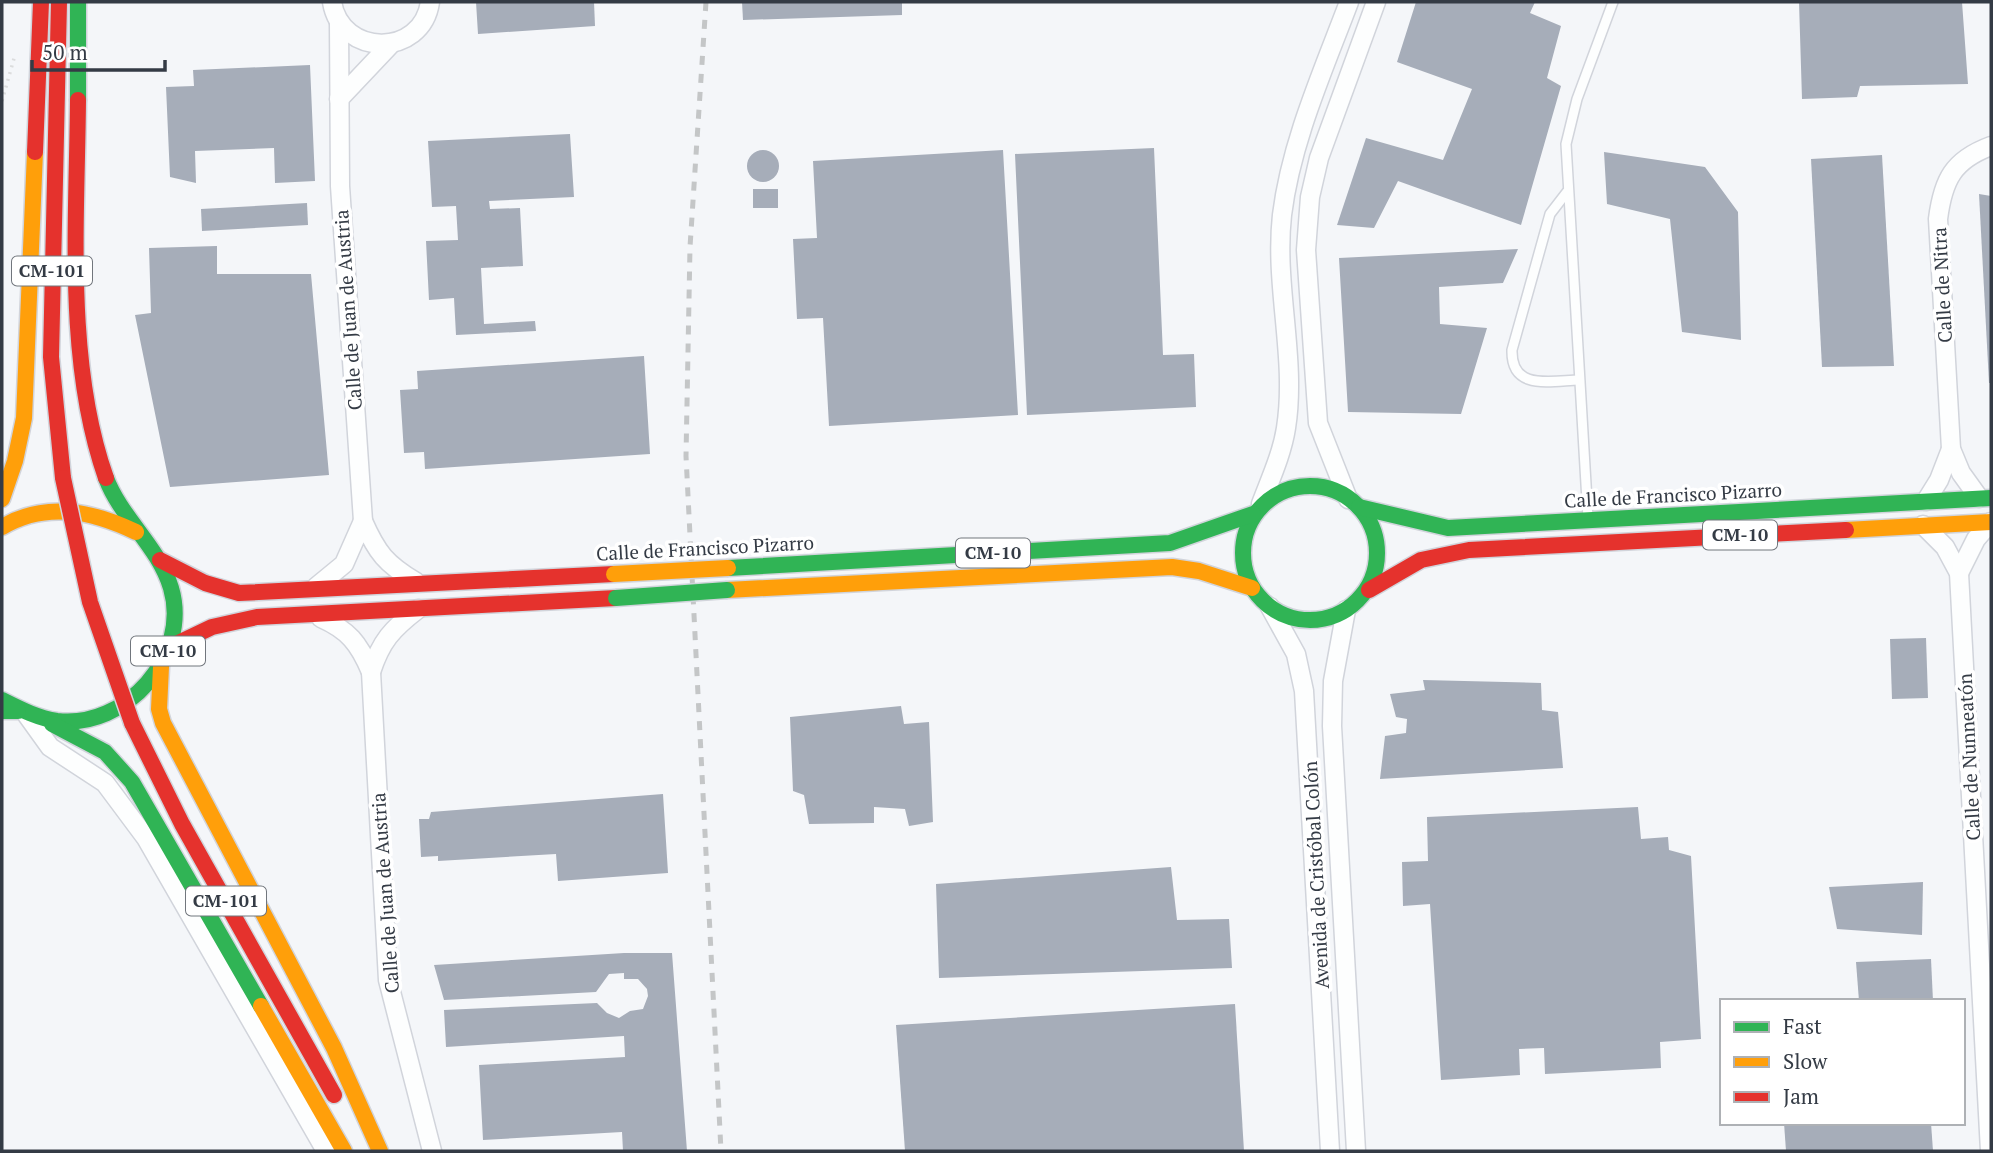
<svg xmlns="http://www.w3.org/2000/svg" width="1993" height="1153" font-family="'PT Serif',serif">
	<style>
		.building { fill: #a6adb9 }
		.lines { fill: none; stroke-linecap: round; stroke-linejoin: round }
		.lane-casing { stroke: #d1d4db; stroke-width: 12 }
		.street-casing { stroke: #d1d4db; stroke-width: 21 }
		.fast-casing { stroke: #d1d4db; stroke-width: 19 }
		.slow-casing { stroke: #d1d4db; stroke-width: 19 }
		.jam-casing { stroke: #d1d4db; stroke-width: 19 }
		.path { stroke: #dbdcdd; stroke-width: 3.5; stroke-dasharray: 2 5; stroke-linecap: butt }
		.lane { stroke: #fdfefe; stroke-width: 9 }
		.street { stroke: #fdfefe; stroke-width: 18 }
		.fast { stroke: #30b455; stroke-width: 16 }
		.slow { stroke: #ff9f0a; stroke-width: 16 }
		.jam { stroke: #e5322d; stroke-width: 16 }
		.rail { stroke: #c4c6c7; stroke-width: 5; stroke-dasharray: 9 9; stroke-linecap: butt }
		.fast-bridge-casing { stroke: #d1d4db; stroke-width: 19; stroke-linecap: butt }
		.slow-bridge-casing { stroke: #d1d4db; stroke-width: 19; stroke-linecap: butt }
		.jam-bridge-casing { stroke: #d1d4db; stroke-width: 19; stroke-linecap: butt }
		.fast-bridge { stroke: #30b455; stroke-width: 16 }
		.slow-bridge { stroke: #ff9f0a; stroke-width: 16 }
		.jam-bridge { stroke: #e5322d; stroke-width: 16 }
		.labels { text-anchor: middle; stroke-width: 7; stroke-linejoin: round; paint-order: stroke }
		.shield { fill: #fff; stroke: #71767d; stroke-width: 2 }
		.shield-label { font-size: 18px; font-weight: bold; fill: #343b45 }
		.street-label { font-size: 19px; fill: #343b45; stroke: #fff }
	</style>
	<rect width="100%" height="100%" fill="#f4f6f9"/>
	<g class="building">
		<path d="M476,2H594L595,26L478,34Z"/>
		<path d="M742,2H902V15L743,20Z"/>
		<path d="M1416,2H1535L1530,13L1561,26L1547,78L1561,86L1521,225L1398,181L1374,228L1337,225L1366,138L1443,160L1472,89L1397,62Z"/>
		<path d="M1799,2H1962L1968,84L1860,86L1857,97L1802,99Z"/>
		<path d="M310,65L315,181L275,183L274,148L195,151L196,183L170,177L166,87L194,86L193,70Z"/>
		<path d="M570,134L574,197L489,201L490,209L520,208L523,266L481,268L484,324L535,321L536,331L456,335L454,298L429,300L426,241L458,240L456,206L432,207L428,141Z"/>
		<path d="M1154,148L1163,355L1194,354L1196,407L1027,415L1015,154Z"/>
		<path d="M1003,150L1018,415L829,426L823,318L797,319L793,239L817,238L813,161Z"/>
		<circle cx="763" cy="166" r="16"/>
		<path d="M1604,152L1705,167L1738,212L1741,340L1682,332L1670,219L1607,204Z"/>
		<path d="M1882,155L1894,366L1822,367L1811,159Z"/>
		<rect x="753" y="189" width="25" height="19"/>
		<path d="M1979,194L1991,196V383H1989Z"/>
		<path d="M307,203L308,225L202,231L201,209Z"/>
		<path d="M217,246V274H311L329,475L170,487L135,315L151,313L149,248Z"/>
		<path d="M1518,249L1503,283L1439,287L1440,324L1487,328L1461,414L1348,412L1339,258Z"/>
		<path d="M644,356L650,454L425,469L424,452L404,453L400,390L418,389L417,371Z"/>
		<path d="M1926,638L1928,698L1892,699L1890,639Z"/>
		<path d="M1423,680L1541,683L1542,710L1558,712L1563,768L1380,779L1385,736L1406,733L1407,719L1396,717L1390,694L1425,690Z"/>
		<path d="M901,706L904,724L929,722L933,822L909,826L905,809L874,807V823L809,824L804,795L793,791L790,717Z"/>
		<path d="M663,794L668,873L558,881L556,854L438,861V856L421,857L419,819H429L431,812Z"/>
		<path d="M1638,807L1641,839L1668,837L1669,850L1691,856L1701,1039L1660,1042L1661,1068L1545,1074L1544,1048L1519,1049L1520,1075L1441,1080L1430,904L1403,906L1402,862L1428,861L1427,817Z"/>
		<path d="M1171,867L1177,920L1229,919L1232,968L939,978L936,884Z"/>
		<path d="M1923,882L1922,935L1837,929L1829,887Z"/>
		<path d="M624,953H672L687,1151H623L622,1132L483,1140L479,1065L625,1057L624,1036L446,1047L444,1010L597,1003L607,1013L619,1018L630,1011L643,1009L648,996L647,989L638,979H624V973L609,974L596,992L444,1000L434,965Z"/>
		<path d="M1931,959L1933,1001H1859L1856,962Z"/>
		<path d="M1235,1004L1244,1151H905L896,1025Z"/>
		<path d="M1784,1123H1931L1933,1151H1786Z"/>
	</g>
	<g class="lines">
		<defs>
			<g id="lane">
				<path d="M1567,192L1550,214L1512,350C1511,391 1550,381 1579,380"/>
				<path d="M1588,518L1566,144L1577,99L1613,2"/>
			</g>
			<g id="street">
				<path d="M332,2C341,57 422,58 430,2"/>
				<path d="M339,23L340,186L363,521"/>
				<path d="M339,99L391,44"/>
				<path d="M1979,498L1961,473L1951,449L1938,219C1943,180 1953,160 1991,146"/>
				<path d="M1348,499L1318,423L1306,250L1310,197L1319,158L1376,2"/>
				<path d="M1926,501L1939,480L1951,449"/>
				<path d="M1261,504C1270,480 1282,454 1286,428C1297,358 1274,286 1282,215C1291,142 1323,71 1349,2"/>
				<path d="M1923,525L1945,547L1959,573L1990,1151"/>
				<path d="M1959,573L1976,539L1991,522"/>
				<path d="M316,587L344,564L363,521C377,553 386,564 416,582"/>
				<path d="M1270,607L1296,654L1304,691L1330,1151"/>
				<path d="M1346,610L1333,681L1332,726L1356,1151"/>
				<path d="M321,618C348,630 359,643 371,672C381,641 392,629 418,609"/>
				<path d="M371,672L388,980L432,1151"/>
				<path d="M27,715L50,747L105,783L146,838L326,1151"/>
			</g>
			<g id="fast">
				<path d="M78,2V100"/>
				<circle cx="1310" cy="553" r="67"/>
				<path d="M1359,507L1448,528L1991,498"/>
				<path d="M728,568L1170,543L1253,514"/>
				<path d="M2,700C20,709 37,718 57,721C126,729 191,656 171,588C159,547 121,518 106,478"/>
				<path d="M2,711H18"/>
				<path d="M52,724L105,752L132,782L261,1006"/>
			</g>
			<g id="slow">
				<path d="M2,499L15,461L24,418L35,152"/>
				<path d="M2,527C46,501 92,511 136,532"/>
				<path d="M1846,530L1991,522"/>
				<path d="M727,590L1172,567L1199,571L1252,588"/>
				<path d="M161,667L159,709L163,723L334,1048L380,1151"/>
				<path d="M261,1006L344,1151"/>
			</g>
			<g id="jam">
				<path d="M59,2L51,357L63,478"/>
				<path d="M78,100C77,221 65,362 106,478"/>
				<path d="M35,152L41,2"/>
				<path d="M160,560L205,583L239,593L614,574"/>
				<path d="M1369,590L1421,560L1469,550L1846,530"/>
				<path d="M170,647L212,627L257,617L616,598"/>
				<path d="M132,723L182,824L334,1095"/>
			</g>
		</defs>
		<use href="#lane" class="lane-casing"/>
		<use href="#street" class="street-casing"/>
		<use href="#fast" class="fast-casing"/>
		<use href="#slow" class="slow-casing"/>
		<use href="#jam" class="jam-casing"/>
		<path class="path" d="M2,101L15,55"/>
		<use href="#lane" class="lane"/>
		<use href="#street" class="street"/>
		<use href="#fast" class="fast"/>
		<use href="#slow" class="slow"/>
		<use href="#jam" class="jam"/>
		<path class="rail" d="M706,2L690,247L686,456L721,1151"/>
		<defs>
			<path id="fast-bridge" d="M616,598L727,590"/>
			<path id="slow-bridge" d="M614,574L728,568"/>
			<path id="jam-bridge" d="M63,478L90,602L132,723"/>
		</defs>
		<use href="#fast-bridge" class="fast-bridge-casing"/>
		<use href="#slow-bridge" class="slow-bridge-casing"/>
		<use href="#jam-bridge" class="jam-bridge-casing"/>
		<use href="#fast-bridge" class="fast-bridge"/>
		<use href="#slow-bridge" class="slow-bridge"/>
		<use href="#jam-bridge" class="jam-bridge"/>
	</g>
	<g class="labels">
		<g class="shield">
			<rect x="12" y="256.5" width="80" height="29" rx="5"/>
			<rect x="1703" y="520.5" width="74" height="29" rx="5"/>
			<rect x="956" y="538.5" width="74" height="29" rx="5"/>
			<rect x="131" y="636.5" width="74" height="29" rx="5"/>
			<rect x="186" y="886.5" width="80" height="29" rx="5"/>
		</g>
		<g class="shield-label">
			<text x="52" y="277">CM-101</text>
			<text x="1740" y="541">CM-10</text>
			<text x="993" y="559">CM-10</text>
			<text x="168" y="657">CM-10</text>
			<text x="226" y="907">CM-101</text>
		</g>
		<g class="street-label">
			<text transform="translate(1942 285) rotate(-93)" y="7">Calle de Nitra</text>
			<text transform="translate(348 310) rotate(-94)" y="7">Calle de Juan de Austria</text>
			<text transform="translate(1673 495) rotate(-3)" y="7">Calle de Francisco Pizarro</text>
			<text transform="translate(705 548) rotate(-3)" y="7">Calle de Francisco Pizarro</text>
			<text transform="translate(1969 757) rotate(-93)" y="7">Calle de Nunneatón</text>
			<text transform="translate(1316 875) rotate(-93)" y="7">Avenida de Cristóbal Colón</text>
			<text transform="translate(385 893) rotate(-94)" y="7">Calle de Juan de Austria</text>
		</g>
	</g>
	<rect width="1993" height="1153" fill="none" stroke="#343b45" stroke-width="7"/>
	<rect x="1720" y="999" width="245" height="126" fill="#ffffff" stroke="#aeb1b5" stroke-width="2"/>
	<rect x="1734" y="1022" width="35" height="10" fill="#30b455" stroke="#aeb1b5" stroke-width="2"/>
	<text x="1783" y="1034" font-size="21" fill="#343b45">Fast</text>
	<rect x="1734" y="1057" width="35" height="10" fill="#ff9f0a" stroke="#aeb1b5" stroke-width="2"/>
	<text x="1783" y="1069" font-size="21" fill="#343b45">Slow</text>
	<rect x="1734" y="1092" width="35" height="10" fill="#e5322d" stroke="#aeb1b5" stroke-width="2"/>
	<text x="1783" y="1104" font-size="21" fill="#343b45">Jam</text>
	<path d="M32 60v10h133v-10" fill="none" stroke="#343b45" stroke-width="3.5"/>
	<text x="42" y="60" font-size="21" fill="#343b45" stroke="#ffffff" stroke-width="5" paint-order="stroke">50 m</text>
</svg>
